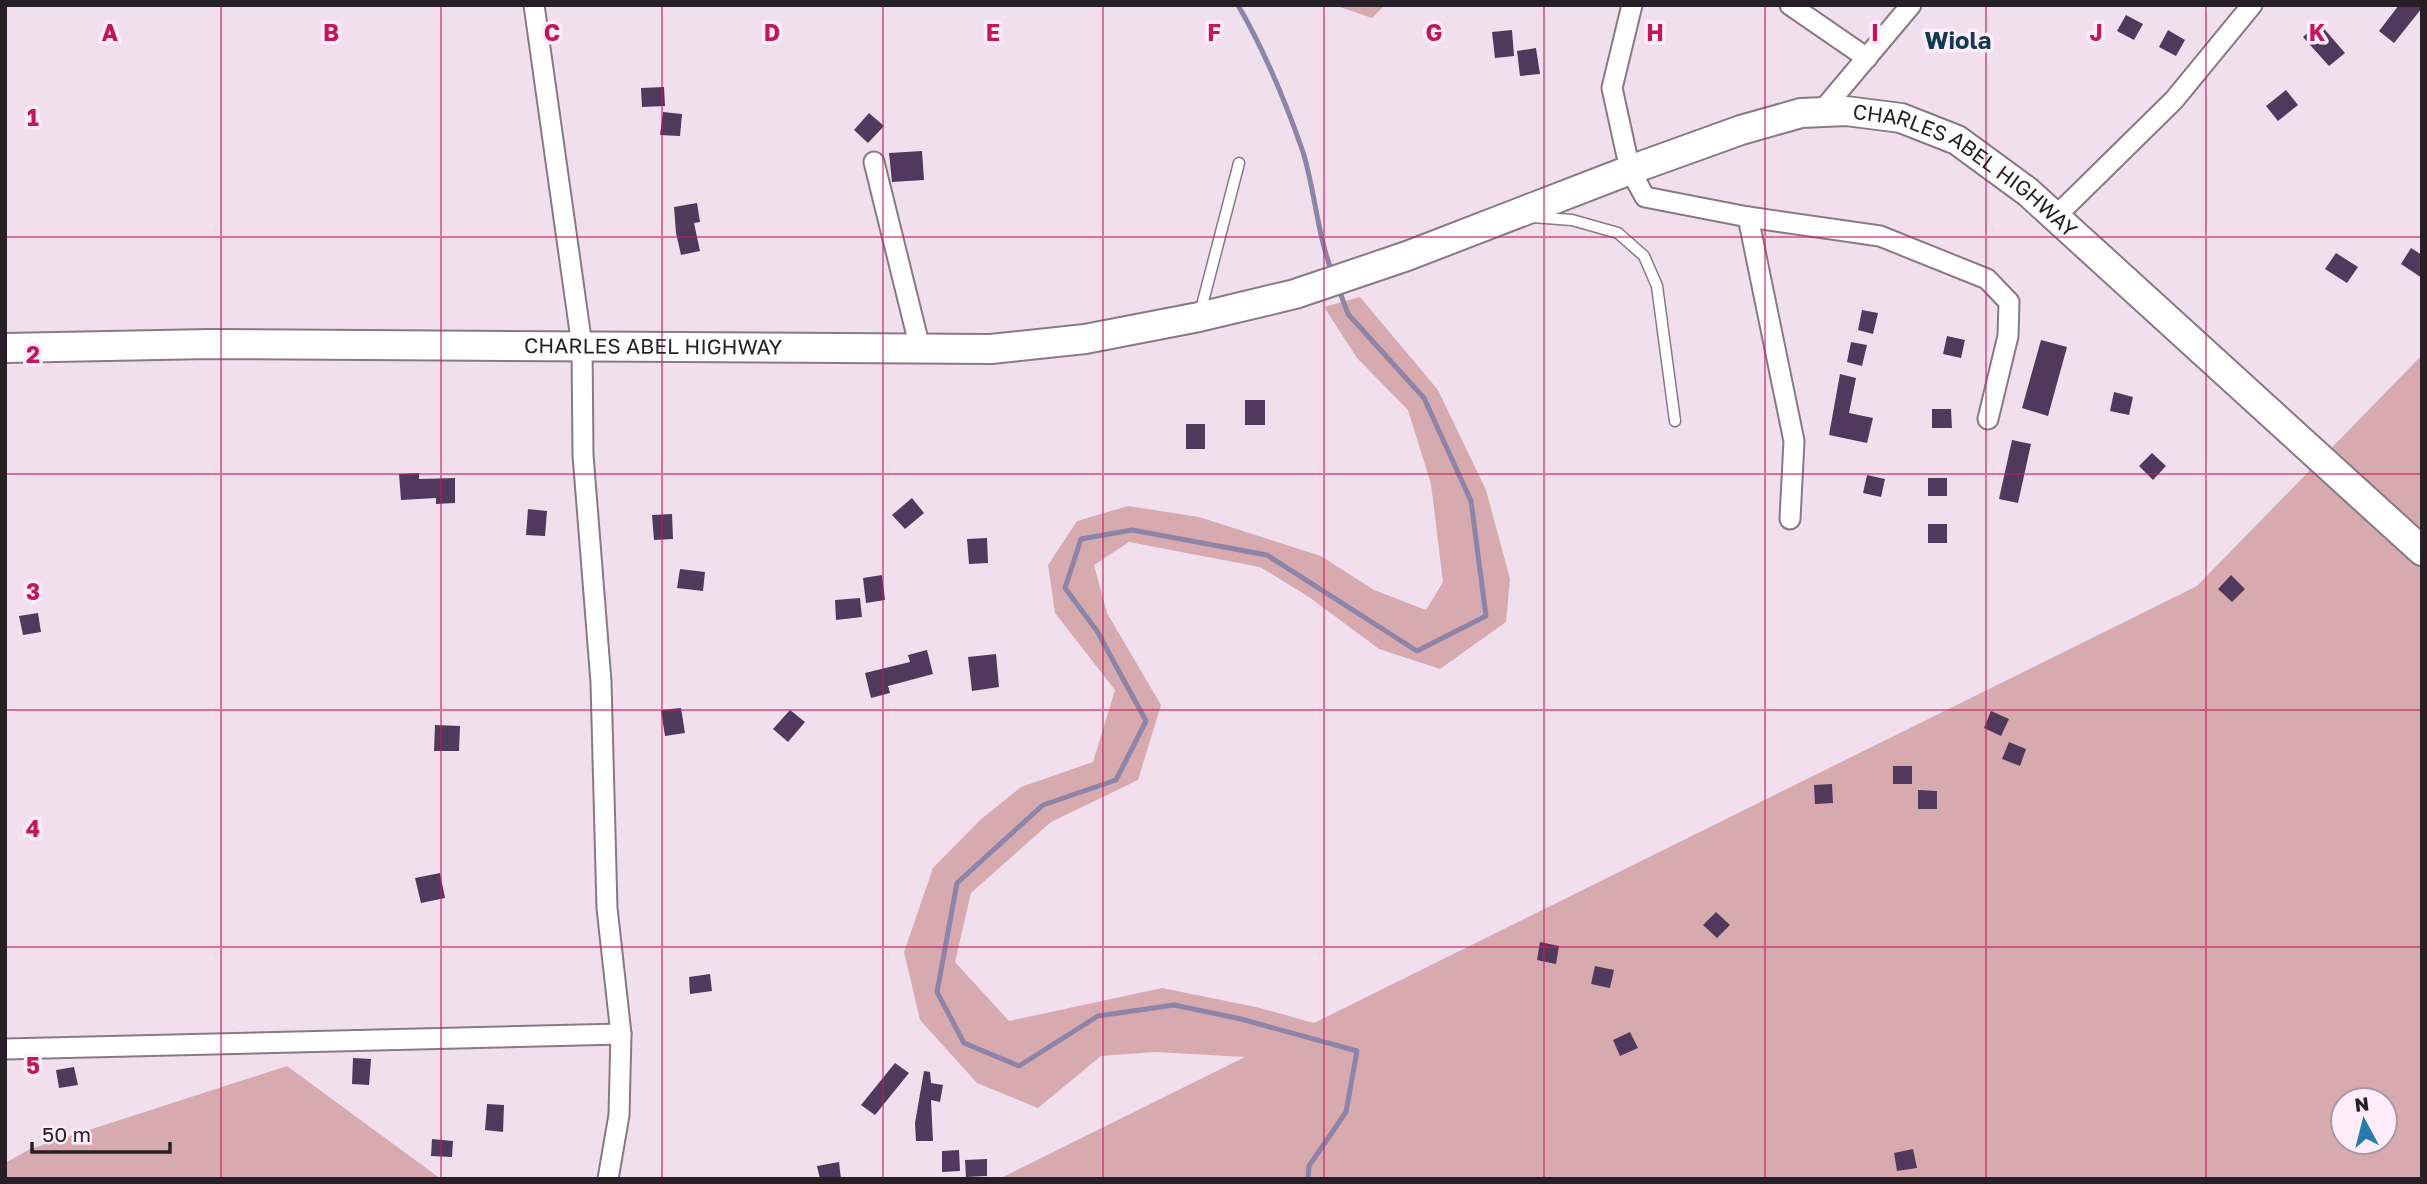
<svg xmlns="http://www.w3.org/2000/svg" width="2427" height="1184" font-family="'Golos Text',sans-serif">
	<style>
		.green { fill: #d7aab0; fill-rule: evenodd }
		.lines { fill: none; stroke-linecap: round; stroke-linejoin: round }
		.stream { stroke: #8e84a7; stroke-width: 5 }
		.building { fill: #51395e }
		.lane-casing { stroke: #897886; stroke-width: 13 }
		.street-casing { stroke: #897886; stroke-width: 23 }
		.secondary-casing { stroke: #897886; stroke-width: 32 }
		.lane { stroke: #fff; stroke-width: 10 }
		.street { stroke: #fff; stroke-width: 19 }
		.secondary { stroke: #fff; stroke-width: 28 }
		.grid { fill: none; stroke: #c2185b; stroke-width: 2; stroke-opacity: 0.55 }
		.labels { text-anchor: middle; stroke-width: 7; stroke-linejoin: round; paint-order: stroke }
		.street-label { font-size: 21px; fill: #261f25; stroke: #ffecfb }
		.quarter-label { font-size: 24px; font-weight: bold; fill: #123a51; stroke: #ffecfb }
		.grid-label { font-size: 23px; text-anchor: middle; font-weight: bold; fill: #c2185b; stroke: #ffecfb; stroke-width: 7; stroke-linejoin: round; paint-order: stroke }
	</style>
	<rect width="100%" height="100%" fill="#f1dfee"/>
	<g class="green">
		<path d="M1334,5H1385L1372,18Z"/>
		<path d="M1360,297L1438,390L1486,490L1510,579L1506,622L1440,669L1379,649L1309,597L1260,567L1129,542L1094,565L1107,613L1161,705L1138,780L1051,822L971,893L955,962L1009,1021L1162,988L1256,1007L1314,1023L2197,586L2422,355V1179H999L1245,1057L1155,1052L1101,1056L1038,1108L977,1083L920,1020L904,952L933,868L980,820L1021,787L1093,762L1115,690L1055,613L1048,565L1077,521L1128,506L1199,517L1321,556L1374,590L1426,610L1443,582L1431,484L1408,410L1357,358L1324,307ZM2343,1100H2385V1142H2343Z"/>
		<path d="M287,1066L441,1179H5V1163L30,1149Z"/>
	</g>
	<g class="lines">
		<g class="stream">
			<path d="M1238,5C1264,50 1286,103 1303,152C1315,191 1317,233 1332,272"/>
			<path d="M1308,1179L1309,1166L1346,1112L1357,1051L1241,1019L1174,1005L1098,1016L1019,1066L964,1043L937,992L957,883L1043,805L1116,780L1146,721L1097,631L1065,588L1081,539L1132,530L1267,555L1417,651L1486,616L1471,501L1424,398L1348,314L1338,287"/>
		</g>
	</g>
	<g class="building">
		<path d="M2399,5H2422V8L2394,43L2379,31Z"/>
		<path d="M2126,15L2143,24L2134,40L2117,31Z"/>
		<path d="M2319,23L2345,53L2329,66L2303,37Z"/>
		<path d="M1512,30L1514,56L1495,58L1492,32Z"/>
		<path d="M2168,30L2185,40L2176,56L2159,47Z"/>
		<path d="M1536,48L1540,74L1520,76L1517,51Z"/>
		<path d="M664,87L665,106L642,107L641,88Z"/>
		<path d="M2286,90L2298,105L2278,121L2266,106Z"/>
		<path d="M663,112L682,114L680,136L660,135Z"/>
		<path d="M869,113L884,126L868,143L854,130Z"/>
		<path d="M922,151L924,180L892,182L889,153Z"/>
		<path d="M697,203L700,222L694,223L700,251L681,255L676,233L674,207Z"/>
		<path d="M2411,248L2422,255V278L2401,264Z"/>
		<path d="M2336,253L2358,267L2347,283L2325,269Z"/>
		<path d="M1862,310L1878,313L1873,334L1858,330Z"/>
		<path d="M1947,336L1965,340L1961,358L1943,354Z"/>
		<path d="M2041,340L2067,347L2048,416L2022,408Z"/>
		<path d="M1851,342L1867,345L1862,366L1847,362Z"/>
		<path d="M1840,374L1856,378L1849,413L1873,418L1867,443L1829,435Z"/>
		<path d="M2114,392L2133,397L2129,415L2110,411Z"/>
		<rect x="1245" y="400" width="20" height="25"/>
		<path d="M1932,409H1951L1952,428H1932Z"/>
		<rect x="1186" y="424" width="19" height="25"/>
		<path d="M2012,440L2031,444L2018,503L1999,499Z"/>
		<path d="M2152,453L2166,466L2153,480L2139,466Z"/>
		<path d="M419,473V479L455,478V503L436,504V498L401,500L399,474Z"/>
		<path d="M1867,475L1885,479L1881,497L1863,493Z"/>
		<rect x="1928" y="478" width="19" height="18"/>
		<path d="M912,498L924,513L905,529L892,515Z"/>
		<path d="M528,509L547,511L545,536L526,535Z"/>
		<path d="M672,514L673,539L654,540L652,515Z"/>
		<rect x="1928" y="524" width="19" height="19"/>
		<path d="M987,538L988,563L969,564L967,539Z"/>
		<path d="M680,569L705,572L703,591L677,588Z"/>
		<path d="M882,575L885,600L866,603L863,578Z"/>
		<path d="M2231,575L2245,589L2232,602L2218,589Z"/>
		<path d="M860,598L862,617L836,620L835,600Z"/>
		<path d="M38,613L41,632L23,635L19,616Z"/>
		<path d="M927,650L933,674L888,686L890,693L871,698L865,673L910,662L908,655Z"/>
		<path d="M996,654L999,687L972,691L968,657Z"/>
		<path d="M681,708L685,733L665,736L661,710Z"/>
		<path d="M790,710L805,722L788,742L773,729Z"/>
		<path d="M1991,711L2009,719L2001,736L1984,728Z"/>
		<path d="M435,725L460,726L459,751H434Z"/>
		<path d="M2009,742L2026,749L2020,766L2002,759Z"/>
		<rect x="1893" y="766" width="19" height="18"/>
		<path d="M1832,784L1833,803L1815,804L1814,785Z"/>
		<path d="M1918,790L1937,791V809H1918Z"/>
		<path d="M440,873L445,898L421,903L415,878Z"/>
		<path d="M1716,912L1730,925L1717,938L1703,925Z"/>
		<path d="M1540,942L1559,946L1556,964L1537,960Z"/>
		<path d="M1595,966L1614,970L1610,988L1591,984Z"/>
		<path d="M710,974L712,991L690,994L689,977Z"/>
		<path d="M1630,1032L1638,1048L1620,1056L1613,1040Z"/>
		<path d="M353,1058L371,1059L369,1085L352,1084Z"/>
		<path d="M895,1063L909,1073L875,1115L861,1105Z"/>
		<path d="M74,1067L78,1085L59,1088L56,1070Z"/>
		<path d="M924,1071L930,1072L931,1083L943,1085L940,1102L931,1100L933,1141H916L915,1123Z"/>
		<path d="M487,1104L504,1105L503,1132L485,1130Z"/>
		<path d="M432,1139L453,1141L452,1157L431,1156Z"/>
		<path d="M1913,1149L1917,1168L1897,1171L1894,1153Z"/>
		<path d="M959,1150L960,1171L942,1172V1151Z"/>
		<path d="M987,1159V1176L966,1177L965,1160Z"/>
		<path d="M839,1162L841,1179H820L817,1166Z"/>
	</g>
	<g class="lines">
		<defs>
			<g id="lane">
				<path d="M1532,217L1572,220L1618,233L1644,256L1657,286L1675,421"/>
				<path d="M1200,313L1239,163"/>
			</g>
			<g id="street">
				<path d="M534,5L582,346L583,455L601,682L607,908L621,1034L619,1115L608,1179"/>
				<path d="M1632,5L1612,88L1630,170L1645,197L1748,217L1794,441L1790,519"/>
				<path d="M1790,5L1867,58"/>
				<path d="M1821,112L1911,5"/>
				<path d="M874,162L920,348"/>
				<path d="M1748,217L1880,236L1987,279L2009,302L2008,336L1988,419"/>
				<path d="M2055,217L2174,100L2252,5"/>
				<path d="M5,1049L621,1034"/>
			</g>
			<g id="secondary">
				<path id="s1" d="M5,348L210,344L991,349L1085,339L1199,317L1295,294L1407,256L1630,170L1741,130L1801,113L1846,111L1901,118L1957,140L2028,192L2422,551"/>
			</g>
		</defs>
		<use href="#lane" class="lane-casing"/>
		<use href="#street" class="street-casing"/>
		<use href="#secondary" class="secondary-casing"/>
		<use href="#lane" class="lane"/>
		<use href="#street" class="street"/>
		<use href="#secondary" class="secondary"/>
	</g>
	<path class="grid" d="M221,5V1179M441,5V1179M662,5V1179M883,5V1179M1103,5V1179M1324,5V1179M1544,5V1179M1765,5V1179M1986,5V1179M2206,5V1179M5,237H2422M5,474H2422M5,710H2422M5,947H2422"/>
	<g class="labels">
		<g class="street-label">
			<text dy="7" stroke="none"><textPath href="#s1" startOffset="2014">CHARLES ABEL HIGHWAY</textPath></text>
			<text dy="7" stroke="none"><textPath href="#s1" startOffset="648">CHARLES ABEL HIGHWAY</textPath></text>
		</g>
		<g class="quarter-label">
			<text x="1958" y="49">Wiola</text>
		</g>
	</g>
	<g class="grid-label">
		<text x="110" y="41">A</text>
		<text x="331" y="41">B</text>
		<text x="552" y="41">C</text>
		<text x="772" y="41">D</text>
		<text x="993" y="41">E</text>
		<text x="1214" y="41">F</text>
		<text x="1434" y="41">G</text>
		<text x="1655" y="41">H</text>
		<text x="1875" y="41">I</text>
		<text x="2096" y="41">J</text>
		<text x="2317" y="41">K</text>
		<text x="33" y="126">1</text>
		<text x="33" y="363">2</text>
		<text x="33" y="600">3</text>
		<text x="33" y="837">4</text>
		<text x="33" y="1074">5</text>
	</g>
	<rect width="2427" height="1184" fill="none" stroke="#261f25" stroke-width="14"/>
	<g transform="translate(2364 1121) rotate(353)"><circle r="33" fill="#ffecfb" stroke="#a89aa5" stroke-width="2"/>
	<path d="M0-5L12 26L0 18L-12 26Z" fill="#267bab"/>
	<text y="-10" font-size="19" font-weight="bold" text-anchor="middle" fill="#261f25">N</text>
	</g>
	<path d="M32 1142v10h138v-10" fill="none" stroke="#261f25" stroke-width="3.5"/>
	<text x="42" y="1142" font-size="21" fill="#261f25" stroke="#ffecfb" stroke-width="5" paint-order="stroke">50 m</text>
</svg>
